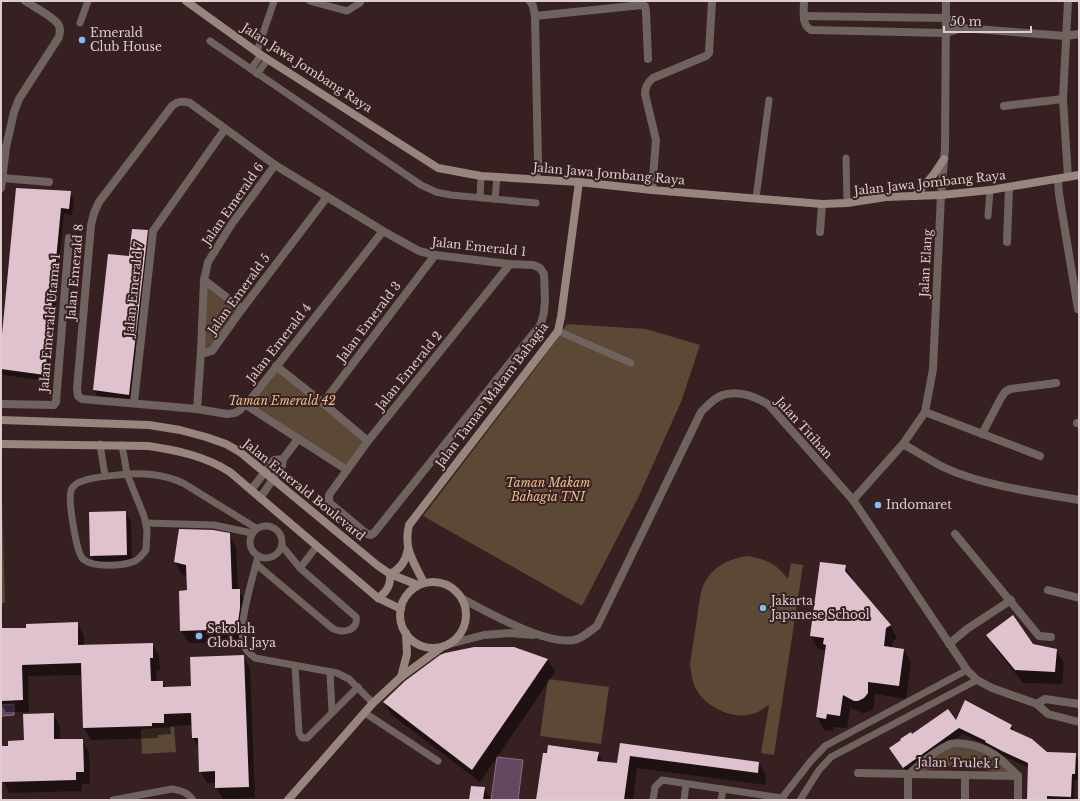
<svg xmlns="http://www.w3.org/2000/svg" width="1080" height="801" font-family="'Libre Baskerville',serif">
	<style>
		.green { fill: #5b4835 }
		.water { fill: #634862; stroke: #887082 }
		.shadow { fill: #0007 }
		.building { fill: #dfc2cd }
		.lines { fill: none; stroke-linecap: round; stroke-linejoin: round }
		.service { stroke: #6f635f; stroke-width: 7 }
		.minor { stroke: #6f635f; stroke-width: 8 }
		.tertiary { stroke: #6f635f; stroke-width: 8 }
		.secondary { stroke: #97857e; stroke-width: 8 }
		.poi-dot { fill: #84bcfb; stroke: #372021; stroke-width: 1.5 }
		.labels { text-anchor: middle; stroke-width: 4; stroke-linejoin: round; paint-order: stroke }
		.poi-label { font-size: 12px; fill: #decdce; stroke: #372021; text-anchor: start }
		.street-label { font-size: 12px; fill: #decdce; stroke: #372021 }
		.park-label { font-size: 12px; font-style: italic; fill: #ecbd8d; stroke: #372021 }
	</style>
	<rect width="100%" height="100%" fill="#372021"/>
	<g class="green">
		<path d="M204,280L242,309L212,351H201Z"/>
		<path d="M567,324L646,329L700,345L681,402L638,498L582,606L423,516L541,361Z"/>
		<path d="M276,366L368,441L347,470L246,405Z"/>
		<path d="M1,503H2L5,603H1Z"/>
		<path d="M749,556C768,560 776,564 788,579L791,563L803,565L774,755L761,753L769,705C765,707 762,710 758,712C737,722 707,709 696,689C692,682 691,672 690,664C692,649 695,633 697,618C698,610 699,601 701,593C706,570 727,558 749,556Z"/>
		<path d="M548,679L609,687L601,744L540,736Z"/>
		<path d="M174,727L176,752L142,754L141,729Z"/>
		<path d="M951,744L992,754L1018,776L962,765L910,772Z"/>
	</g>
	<g class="water">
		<path d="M14,704V715L1,716V705Z"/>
		<path d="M497,757L523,760L518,800H491Z"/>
	</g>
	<g class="shadow">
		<path d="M17,189L70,192L74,199L72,215L64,214L48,381L3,375L1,371V354Z"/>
		<path d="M147,231L150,237L132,401L97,396L94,390L130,257Z"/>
		<path d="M125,512L131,521L132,564L97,565L91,556Z"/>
		<path d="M180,530L229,534L236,547L238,590L246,602L247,621L244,642L189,643L181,631L188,591L187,576L182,575L175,562Z"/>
		<path d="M845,566L853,579L852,581L890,625L897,638L893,641L892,648L904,650L911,662L906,699L875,694L874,706L871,711L862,713L850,707L847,728L834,727L833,731L824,730L817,717L826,650L818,649L811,636Z"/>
		<path d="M77,623L84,635V646L152,644L159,656L160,670H156L157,682H163L166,688L192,687L243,656L250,668L255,798L223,799L216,787V783H207L200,771L199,748L193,738V725L170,726L171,734L158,735V738L91,740L84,728L83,675L28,676L29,712H6L1,704V629H27Z"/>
		<path d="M988,635L1056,650L1064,663L1062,684L1023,683L995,648Z"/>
		<path d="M514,648L548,660L555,672L480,782L392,715L384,703Z"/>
		<path d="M53,714L60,726V740H82L89,752L90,783L82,784V791L10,793L3,781L9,747L25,741Z"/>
		<path d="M956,722L1011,725L1015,732L1047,753L1075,754L1079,761L1078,780H1075L1074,800H1028L1029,768L990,749L988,746L963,734L908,774L894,755L911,735Z"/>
		<path d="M621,744L759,763L766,776L765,785L637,768L633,800H537L598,753L603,762L618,764Z"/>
		<path d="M484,788L491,800H470Z"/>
	</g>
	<g class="building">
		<path d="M16,188L71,191L69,209L61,208L45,375L1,369V345Z"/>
		<path d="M132,229L148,230L129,395L93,390L108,254L129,256Z"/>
		<path d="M126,511L127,555L90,556L89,512Z"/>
		<path d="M179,529L213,530L230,533L232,589H240V608L237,629L180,631L179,591L187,590L186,565L174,562Z"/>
		<path d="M820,562L846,565L845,571L891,625L886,628L884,646L904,649L899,686L868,682V693L864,698L858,701H854L843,695L840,716L827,714L826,719L816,717L826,645L823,644L824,638L810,636Z"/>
		<path d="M1013,615L1033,644L1057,649L1055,672L1015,670L986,635Z"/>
		<path d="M78,622V645L153,643V658H150L151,681H163V687L191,686L190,657L244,655L249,787L215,788V771L199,772L198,738H192L191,713L164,714V723H152V726L83,728L81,663L22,665L23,700L1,701V628H26V624Z"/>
		<path d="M474,647H514L548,659L472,770L383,702L405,681L440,655L445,653Z"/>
		<path d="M965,700L1012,725L1010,729L1032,739L1047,752L1076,753L1075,774H1072L1071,797L1047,796V800H1027L1028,763L1002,751L985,742L986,741L959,728L903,768L889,748L901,740L900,739L911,732L912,734L948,709L956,720Z"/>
		<path d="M54,713V739H83L84,772H76V780L2,782L1,746H8V741L24,740L23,714Z"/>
		<path d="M620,743L759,762L758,773L630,756L624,800H536L543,753H547L548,745L599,752L597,761L617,763Z"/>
		<path d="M471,786L485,787L483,800H469Z"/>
	</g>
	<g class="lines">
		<g class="service">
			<path d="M310,1L347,11L360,3L361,1"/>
			<path d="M80,23L88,1"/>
			<path d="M210,41L421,185L436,192L451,195L536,203"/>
			<path d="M257,51L274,1"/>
			<path d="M251,69L261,55"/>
			<path d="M257,74L268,59"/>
			<path d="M846,158L847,203"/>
			<path d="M480,198L481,176"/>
			<path d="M756,198L769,100"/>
			<path d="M495,199L497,177"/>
			<path d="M988,216L990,190"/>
			<path d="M558,331L631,363"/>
			<path d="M100,444L105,476"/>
			<path d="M122,445L127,474L144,516L147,530L146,550C143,554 139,559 135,561C123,566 93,568 83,559C76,552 68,500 71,491C71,489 73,487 74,486C81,478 107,476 118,475C139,472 164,474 183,483L256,528"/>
			<path d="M146,523L214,525L252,533"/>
			<circle cx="266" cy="542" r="16"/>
			<path d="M258,556C253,578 239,620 243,641C244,649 250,654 255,658L337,673L349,679L373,703"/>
			<path d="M256,564L332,628C341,634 359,631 356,617L300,568L282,546"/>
			<path d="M300,568L317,546"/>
			<path d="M295,666L299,733L302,738H307L358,687"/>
			<path d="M330,672L332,712"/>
			<path d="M365,713L438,761"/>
			<path d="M782,798L810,762L825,746L967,670"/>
			<path d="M113,800L172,789C182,791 187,792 193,800"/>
			<path d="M653,800L655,787L662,780L782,798L784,800"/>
			<path d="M684,800L686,784"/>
			<path d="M721,800L723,789"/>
			<path d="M800,800L819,770L831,757L977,680"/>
		</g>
		<g class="minor">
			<path d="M530,1L533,6L535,16L538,163L536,179"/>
			<path d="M804,1C804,10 801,25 811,30L946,33L962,28L1066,36L1079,34"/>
			<path d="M1068,1L1063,99L1068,177"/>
			<path d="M535,16L642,5L645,6L646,12L648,59"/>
			<path d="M804,16L946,18L962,28"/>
			<path d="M1004,106L1063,99"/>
			<path d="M2,178L49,182"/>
			<path d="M1058,179L1059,194L1078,309"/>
			<path d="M1,188L6,147L14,112L19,99L59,37C60,32 61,28 58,24C51,15 34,7 25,1"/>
			<path d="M652,190L656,140L645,94C645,86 648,82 653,78L706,56L709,53L712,1"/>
			<path d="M383,231L250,400L240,410L235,413L227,414L197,409L82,399L78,396L77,389L91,225L94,213L99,202L172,106C178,101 182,101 190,103L275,165L383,231L419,251L435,255L510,264L533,265L540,268L544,274L545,300L544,312L541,324L374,533L371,535L367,534L331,504L329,502V495L368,441L510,264"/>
			<path d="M820,232L822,204"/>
			<path d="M1007,242L1009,187"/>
			<path d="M204,280L242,309"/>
			<path d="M201,351L205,353L212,351L242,309L327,197"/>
			<path d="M276,366L323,403L368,441"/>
			<path d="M134,402L153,231L225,129"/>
			<path d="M323,403L435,255"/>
			<path d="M1,404L54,405L56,402L69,238"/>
			<path d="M246,405L347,470"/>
			<path d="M197,409L201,351L204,280L208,262L231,225L275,165"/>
			<path d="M925,412L1040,456"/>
			<path d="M1077,423H1079"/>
			<path d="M982,434L1001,398L1005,392L1010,389L1056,383"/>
			<path d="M903,444C917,452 930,460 943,467C981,485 1037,493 1079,500"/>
			<path d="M251,490L274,460L283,459"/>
			<path d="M260,498L282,466L283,459L298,439"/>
			<path d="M853,500L967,670L977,680L992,688L1037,704L1048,714L1079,722"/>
			<path d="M955,534L1039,636L1051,637"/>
			<path d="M1048,590L1079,598"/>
			<path d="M949,644L967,629L1011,600"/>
			<path d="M1037,704L1045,699L1079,704"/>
			<path d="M858,773L1018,776"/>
			<path d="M908,775C920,764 933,752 948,745C953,742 960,743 966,744C991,748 1001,759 1018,776V800"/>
			<path d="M908,775V800"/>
			<path d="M965,800V775"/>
		</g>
		<g class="tertiary">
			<path d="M463,599C489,613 546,645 574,640C583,638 590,631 597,626L701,412C707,406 715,397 723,395C739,390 756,397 769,405L853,500L903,444L925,412L933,369L941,195L945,149L946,1"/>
			<path d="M449,644L484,635L510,633L533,635"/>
		</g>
		<g class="secondary">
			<path d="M186,1L261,55L438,168L481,176L579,182L652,190L822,204L847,203L886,197L941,195L990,190L1079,175"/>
			<path d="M915,196L934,174L944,159"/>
			<path d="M1,420L149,425L180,430L206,437L226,444L240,452L377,565L390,574L418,585"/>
			<path d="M1,444L148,446C176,450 205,456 230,472L378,598L401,609"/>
			<circle cx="433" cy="615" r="33"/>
			<path d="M424,583C414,562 403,549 409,525L558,331L561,317L579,182"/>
			<path d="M378,598C387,592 391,585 390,574C401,569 406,561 408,549"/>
			<path d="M401,677L407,654L406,633"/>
			<path d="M288,800L373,703L401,677L442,647"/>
		</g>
	</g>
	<g class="poi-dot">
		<circle cx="82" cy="40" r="4"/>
		<circle cx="878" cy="505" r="4"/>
		<circle cx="763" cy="608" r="4"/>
		<circle cx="199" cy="636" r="4"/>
	</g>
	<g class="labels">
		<g class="poi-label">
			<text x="90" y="37">Emerald<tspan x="90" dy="14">Club House</tspan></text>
			<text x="886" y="509">Indomaret</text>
			<text x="771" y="605">Jakarta<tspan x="771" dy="14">Japanese School</tspan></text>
			<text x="207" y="633">Sekolah<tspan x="207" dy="14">Global Jaya</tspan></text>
		</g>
		<g class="street-label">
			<text transform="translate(307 68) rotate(33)" y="4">Jalan Jawa Jombang Raya</text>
			<text transform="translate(609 174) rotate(5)" y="4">Jalan Jawa Jombang Raya</text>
			<text transform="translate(930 183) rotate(-6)" y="4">Jalan Jawa Jombang Raya</text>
			<text transform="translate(233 204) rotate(-55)" y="4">Jalan Emerald 6</text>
			<text transform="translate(479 247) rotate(6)" y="4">Jalan Emerald 1</text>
			<text transform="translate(926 263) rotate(-87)" y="4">Jalan Elang</text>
			<text transform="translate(75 272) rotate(-85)" y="4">Jalan Emerald 8</text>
			<text transform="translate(134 289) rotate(-84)" y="4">Jalan Emerald 7</text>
			<text transform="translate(239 294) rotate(-54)" y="4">Jalan Emerald 5</text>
			<text transform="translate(369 322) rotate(-53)" y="4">Jalan Emerald 3</text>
			<text transform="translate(50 323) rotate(-85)" y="4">Jalan Emerald Utama 1</text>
			<text transform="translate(279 343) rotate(-52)" y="4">Jalan Emerald 4</text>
			<text transform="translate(409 371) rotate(-51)" y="4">Jalan Emerald 2</text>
			<text transform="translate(492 395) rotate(-53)" y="4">Jalan Taman Makam Bahagia</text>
			<text transform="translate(804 428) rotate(48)" y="4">Jalan Titihan</text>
			<text transform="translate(304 490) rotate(39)" y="4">Jalan Emerald Boulevard</text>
			<text transform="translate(958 763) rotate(1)" y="4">Jalan Trulek I</text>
		</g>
		<g class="park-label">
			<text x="282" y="405">Taman Emerald 42</text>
			<text x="548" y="487">Taman Makam<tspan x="548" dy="14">Bahagia TNI</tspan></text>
		</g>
	</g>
	<rect width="1080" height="801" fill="none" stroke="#decdce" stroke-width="4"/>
	<path d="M944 26v6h87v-6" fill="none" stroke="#decdce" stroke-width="2"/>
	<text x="950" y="26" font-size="12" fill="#decdce" stroke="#372021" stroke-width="3" paint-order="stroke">50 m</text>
</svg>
